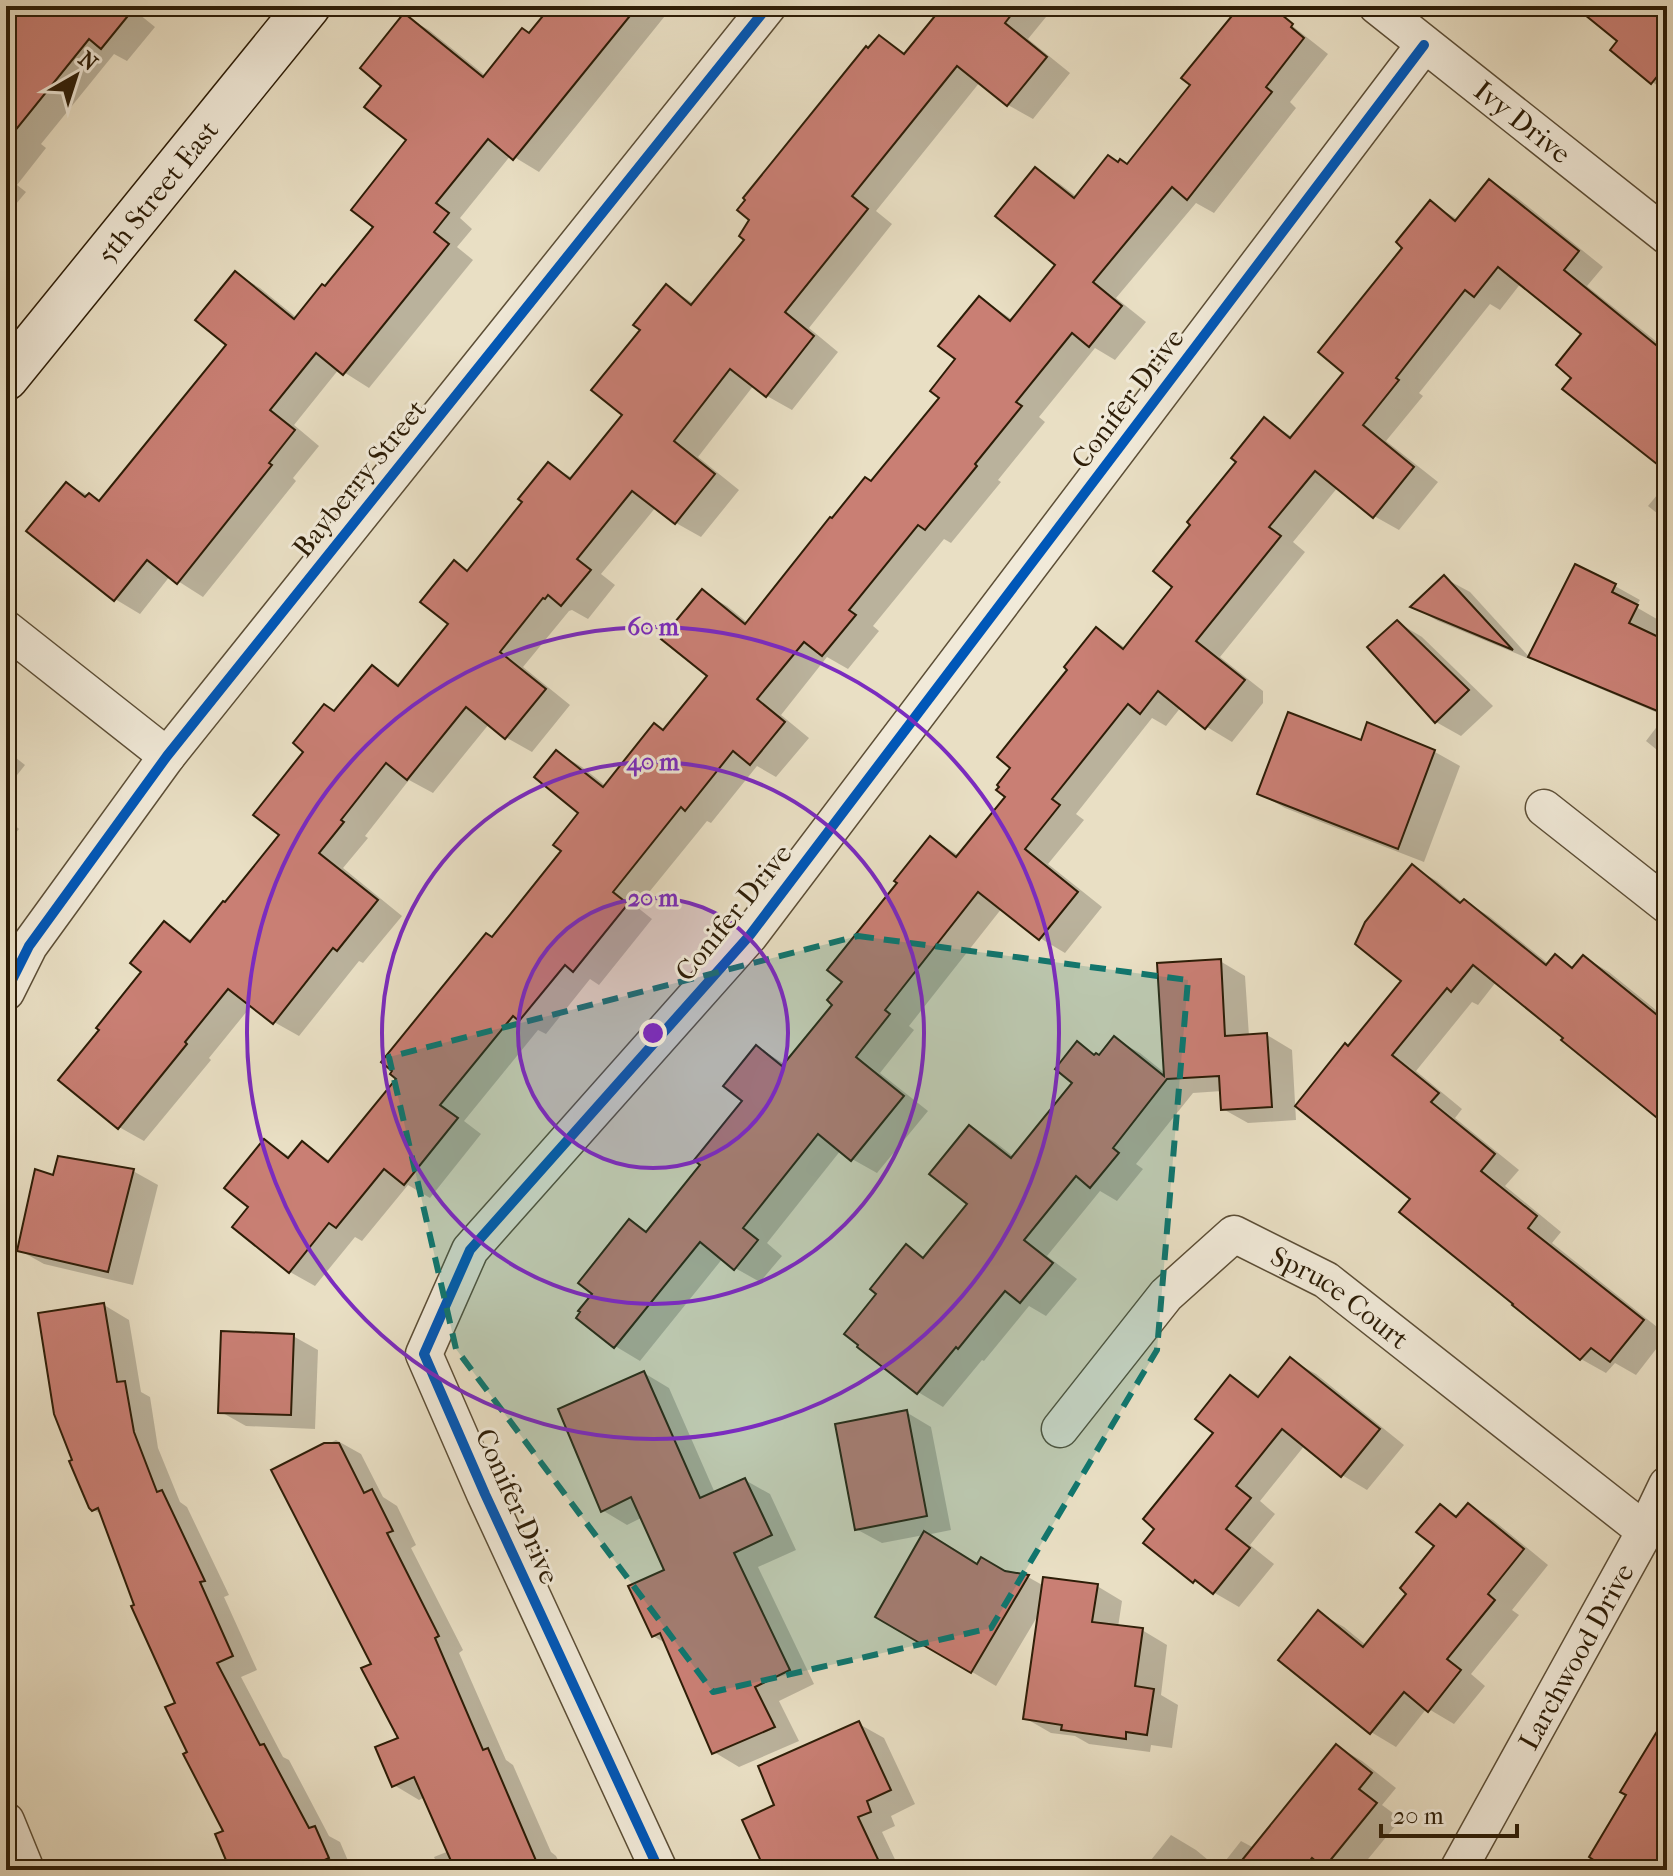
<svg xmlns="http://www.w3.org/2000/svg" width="1673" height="1876" font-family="'IM FELL French Canon',serif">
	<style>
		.shadow { fill: #0003 }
		.building { fill: #c97f74; stroke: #2d1d07; stroke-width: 2 }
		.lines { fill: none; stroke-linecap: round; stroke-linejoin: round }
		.street-casing { stroke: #5c4e36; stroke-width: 39 }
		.secondary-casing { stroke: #2d1d07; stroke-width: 47 }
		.street { stroke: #f1ead9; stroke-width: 36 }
		.secondary { stroke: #f1ead9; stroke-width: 44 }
		.cycleway-casing { stroke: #f1ead9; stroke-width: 15 }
		.cycleway { stroke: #0057b8; stroke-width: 10 }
		.marked { fill: #0f766e; fill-opacity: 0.2; stroke: #0f766e; stroke-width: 6; stroke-dasharray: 16 10; stroke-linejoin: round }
		.ring { fill: none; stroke: #7b2cbf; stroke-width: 4 }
		.labels { text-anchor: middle; stroke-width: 6; stroke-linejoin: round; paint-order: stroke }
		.street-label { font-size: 28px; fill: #2d1d07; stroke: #f1ead9 }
		.centre { fill: #7b2cbf; stroke: #f1ead9; stroke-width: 4 }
		.ring-label { font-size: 24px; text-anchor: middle; font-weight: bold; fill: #7b2cbf; stroke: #f1ead9; stroke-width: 6; stroke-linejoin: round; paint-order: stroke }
	</style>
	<rect width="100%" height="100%" fill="#e9dfc4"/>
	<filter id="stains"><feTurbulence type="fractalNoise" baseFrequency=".0025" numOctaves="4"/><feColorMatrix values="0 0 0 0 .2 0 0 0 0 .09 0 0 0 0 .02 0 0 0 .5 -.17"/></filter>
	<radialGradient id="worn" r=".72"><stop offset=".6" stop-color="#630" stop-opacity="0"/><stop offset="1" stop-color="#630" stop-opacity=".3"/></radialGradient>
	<g class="shadow">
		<path d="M24,6H129L155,27L127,61L114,54L41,144L46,148L17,185L26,192L6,216V28Z"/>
		<path d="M553,6H673L539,172L511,155L460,218L472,229L457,247L473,260L369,388L339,369L294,425L319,446L293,478L296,481L203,597L170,576L140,614L115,599L67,484L101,502L229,345L235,273L260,288L297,318L326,288L375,227L409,140L384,86L404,16L429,30L486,76L530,35Z"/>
		<path d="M945,6H1032L1046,17L1028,39L1070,73L1033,119L1008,105L980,82L876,211L892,224L809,328L838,352L792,410L767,396L754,385L698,457L739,490L701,537L676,523L656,507L601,574L615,585L588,619L572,610L569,611L523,667L570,705L532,752L507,738L489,724L433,793L409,780L365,836L368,838L343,868L402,916L363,963L359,961L299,1036L274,1022L252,1005L209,1058L211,1060L144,1141L119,1127L144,972L164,924L193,941L282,835L335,713L372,667L401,685L451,624L454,563L469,571L525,502L549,465L573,478L625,415L643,330L666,287L695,304L747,240L869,50L879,38L906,54Z"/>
		<path d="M1243,6H1267L1328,54L1290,102L1296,108L1214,213L1196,203L1116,298L1146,322L1115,360L1095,348L1039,417L1045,422L998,480L1001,482L951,543L944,539L873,626L879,631L848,669L827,657L781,715L809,738L776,777L757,766L711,823L707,821L637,907L652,919L599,985L590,979L546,1034L538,1030L464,1121L481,1134L430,1198L408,1185L362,1241L355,1237L315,1286L290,1272L251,1207L264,1142L291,1157L302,1144L332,1162L399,1079L493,939L564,851L581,813L557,752L582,767L606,786L655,725L665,731L710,675L702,592L727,606L748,623L872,483L941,398L958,359L980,298L1013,320L1058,265L1035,169L1060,184L1077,197L1119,163L1128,165L1193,85Z"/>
		<path d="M1577,6H1667V91L1652,82L1620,41Z"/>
		<path d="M1490,182L1515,196L1603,267L1587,286L1657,342L1667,348V469L1574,378L1584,334L1521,283L1500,310L1490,304L1419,393L1423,396L1386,441L1438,482L1399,530L1374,516L1338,487L1293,542L1305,552L1220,657L1263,691V703L1232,742L1207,727L1181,707L1166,726L1152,718L1076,814L1084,820L1048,864L1102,907L1065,953L1040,938L1002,908L909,1026L914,1030L880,1073L928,1111L877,1173L852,1159L841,1150L767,1243L782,1256L760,1282L735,1268L723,1258L640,1361L615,1346L594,1294L630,1221L648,1232L703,1164L745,1101L757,1047L786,1065L835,1004L845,981L900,883L931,838L960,856L1007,797L1013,768L1070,670L1097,630L1126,648L1175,587L1238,461L1264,419L1294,438L1346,373L1405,248L1430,203L1459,220Z"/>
		<path d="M1667,483V521L1648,506Z"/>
		<path d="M1444,578L1470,592L1532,660L1438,621L1413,607Z"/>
		<path d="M1615,586L1640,600L1636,607L1662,622L1654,637L1667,644V758L1646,741L1665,716L1556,670L1531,656Z"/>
		<path d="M1397,622L1422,637L1493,706L1461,736L1436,722Z"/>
		<path d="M1368,725L1435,752L1460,766L1424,862L1285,808L1260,794L1362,742Z"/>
		<path d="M6,750L25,765L6,789Z"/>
		<path d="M6,818L19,829L6,845Z"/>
		<path d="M1412,867L1437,881L1463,903L1464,901L1489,916L1549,964L1555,957L1575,968L1584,957L1609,972L1667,1019V1123L1496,982L1478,1005L1472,1002L1416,1071L1462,1109L1455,1118L1519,1170L1505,1186L1561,1232L1552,1243L1667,1335L1636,1375L1615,1363L1606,1373L1581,1359L1515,1305L1412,1199L1349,1048L1404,980Z"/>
		<path d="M1220,961L1245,976L1249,1036L1267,1035L1292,1050L1296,1120L1248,1123L1223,1109L1222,1091L1193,1093L1136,1164L1143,1169L1117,1201L1100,1191L1047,1256L1077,1279L1046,1316L1029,1306L984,1361L982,1360L943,1407L918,1392L859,1346L879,1293L906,1247L925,1258L969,1203L970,1127L995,1142L1014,1157L1074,1083L1078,1044L1100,1057L1115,1039L1140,1053L1166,1074Z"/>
		<path d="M133,1171L158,1185L133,1285L44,1264L19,1250L55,1178Z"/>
		<path d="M104,1305L129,1320L141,1392L150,1397L158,1448L180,1502L187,1507L229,1595L224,1597L257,1670L241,1677L283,1757L289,1760L329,1836L340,1842L352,1870H232L226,1832L190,1753L178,1704L137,1606L102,1514L93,1510Z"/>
		<path d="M293,1336L318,1350L315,1429L246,1426L221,1412Z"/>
		<path d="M1291,1360L1316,1374L1404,1445L1367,1490L1342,1475L1305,1445L1260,1501L1275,1514L1250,1545L1274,1564L1239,1607L1194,1581L1216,1433L1231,1377L1261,1396Z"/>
		<path d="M644,1373L669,1388L715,1493L745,1480L770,1494L796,1550L758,1567L814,1684L779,1701L799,1741L739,1767L714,1752L667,1644L653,1636L667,1571L643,1517L627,1525L602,1510Z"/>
		<path d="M906,1412L931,1427L951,1530L926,1535L978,1566L1007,1574L1028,1577L1044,1586H1097L1122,1601L1118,1627L1142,1630L1167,1645L1161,1695L1178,1705L1172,1748L1151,1745L1150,1752L1089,1744L1075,1736L1051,1733L1025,1718L1040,1612L996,1686L877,1616L924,1535L882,1543L856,1529Z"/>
		<path d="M336,1440L361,1454L383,1497L397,1506L416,1545L411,1548L463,1650L459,1653L506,1760L513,1765L551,1852L556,1856L563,1870H440L434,1857L449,1851L425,1797L419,1800L394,1785L401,1739L374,1665L274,1471Z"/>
		<path d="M1440,1506L1459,1517L1468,1506L1493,1520L1548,1565L1512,1610L1519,1615L1471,1674L1485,1686L1454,1724L1427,1708L1396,1747L1371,1732L1319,1613L1344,1627L1367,1646L1409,1593L1437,1546Z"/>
		<path d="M859,1724L884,1738L915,1804L891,1816L895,1826L882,1832L900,1870H768L777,1806Z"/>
		<path d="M1337,1746L1362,1761L1396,1788L1382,1805L1401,1819L1359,1870H1143L1171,1835L1196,1850L1219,1869L1241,1841L1254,1848Z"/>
		<path d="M1667,1758V1870H1597L1601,1863Z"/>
	</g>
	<g class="building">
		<path d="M21,6H136L101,49L89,39L6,142V25Z"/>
		<path d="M551,6H638L513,160L488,139L436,203L449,213L434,232L449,244L343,375L316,353L270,410L295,430L269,463L272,465L177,584L147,560L114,601L26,531L66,482L85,497L89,493L99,501L226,345L195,320L235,271L294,319L322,284L325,286L373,227L351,210L406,140L364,107L381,86L360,68L404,13L483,77L522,28L529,33Z"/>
		<path d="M943,6H1018L1005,23L1047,57L1007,106L957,66L852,196L868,209L785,312L814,336L766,397L730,369L674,441L715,474L675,524L632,491L577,559L591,570L561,606L548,595L545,599L543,598L500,652L546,689L505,739L466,707L407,780L386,763L341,820L344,822L319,853L378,900L337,951L333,948L273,1024L228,989L185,1042L187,1044L118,1129L58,1080L99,1030L96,1028L141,972L130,963L164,921L190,942L223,901L225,902L279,835L253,815L303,752L293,743L324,704L334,711L372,665L398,686L448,624L420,602L454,560L467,571L522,502L518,499L548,462L570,479L622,415L591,390L640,330L633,325L666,284L691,305L744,240L739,236L749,220L737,210L745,200L743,198L866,46L868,48L879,35L904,54Z"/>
		<path d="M1240,6H1271L1293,24L1291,27L1304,38L1266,87L1272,92L1187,200L1172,187L1093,282L1122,306L1089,347L1072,333L1016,402L1022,406L975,464L977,466L925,530L918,525L849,610L856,615L822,656L804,642L757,699L785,722L750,765L733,751L685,811L681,807L613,892L628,904L573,972L565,965L519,1021L513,1016L440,1105L458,1118L404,1185L384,1169L336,1228L329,1223L289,1273L232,1227L248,1207L224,1188L264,1139L288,1158L302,1141L328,1162L396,1079L390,1074L392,1071L381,1062L486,933L492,937L561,851L553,845L578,813L534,777L556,750L603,787L654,723L663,730L707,676L661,639L702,589L745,624L830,517L832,518L865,477L871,481L939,398L930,391L955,359L938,346L979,296L1010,321L1055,265L995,216L1035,167L1074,198L1108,155L1118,162L1120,159L1127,164L1190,85L1181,78Z"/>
		<path d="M1574,6H1667V64L1651,84L1610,50L1617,41Z"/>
		<path d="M1489,179L1579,251L1564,270L1667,354V472L1562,389L1571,378L1556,365L1581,334L1498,267L1474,297L1465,290L1396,378L1399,380L1363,425L1414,467L1373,518L1315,471L1269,527L1281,536L1196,641L1245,680L1205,729L1158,691L1140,714L1128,704L1052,799L1060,805L1025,849L1078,892L1039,940L978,892L885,1010L890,1014L856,1057L904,1096L851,1161L818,1134L743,1228L758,1240L734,1270L700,1242L614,1348L576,1318L580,1312L578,1311L592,1294L578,1283L629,1219L646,1232L700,1165L694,1160L742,1101L723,1086L756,1045L782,1066L832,1005L827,1000L842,982L827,970L897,883L894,881L930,836L956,857L1005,797L996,790L999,787L997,785L1010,768L997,757L1067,670L1064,667L1096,627L1123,649L1172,587L1153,571L1190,525L1187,522L1236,462L1231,458L1264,417L1290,438L1343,373L1318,352L1402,248L1396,242L1430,200L1455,221Z"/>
		<path d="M1575,564L1616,584L1612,592L1638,605L1629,623L1667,641V715L1528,657Z"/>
		<path d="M1444,575L1513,650L1410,607Z"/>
		<path d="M1397,620L1469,690L1435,723L1367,647Z"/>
		<path d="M1288,712L1361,740L1367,722L1435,750L1398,849L1257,794Z"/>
		<path d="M1412,864L1460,903L1464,899L1546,965L1555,954L1572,968L1583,955L1667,1023V1126L1561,1040L1563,1038L1473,965L1451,992L1447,988L1392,1055L1439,1093L1431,1102L1495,1154L1481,1171L1537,1216L1528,1228L1644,1320L1610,1362L1591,1348L1580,1360L1512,1305L1513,1304L1399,1212L1410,1199L1295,1106L1345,1043L1348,1046L1401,981L1355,944L1365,922Z"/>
		<path d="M1221,959L1225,1036L1267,1033L1272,1107L1221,1110L1219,1076L1167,1079L1113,1148L1119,1153L1090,1188L1076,1176L1024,1240L1053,1263L1020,1303L1005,1291L958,1349L956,1347L917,1394L857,1347L858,1345L844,1334L876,1294L870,1289L906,1244L923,1258L967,1204L929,1174L969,1125L1011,1158L1072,1083L1055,1069L1077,1041L1094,1055L1096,1053L1099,1055L1114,1036L1164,1076L1157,963Z"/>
		<path d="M58,1156L134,1169L108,1272L17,1251L35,1169L53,1175Z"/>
		<path d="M104,1303L117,1382L125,1381L134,1432L157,1492L162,1490L205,1581L200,1582L233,1656L217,1663L260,1745L264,1744L309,1828L315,1826L329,1858L303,1870H230L215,1834L223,1831L183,1754L187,1752L165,1707L175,1703L131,1606L134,1605L98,1508L92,1511L89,1508L69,1461L72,1460L54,1414L38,1313Z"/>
		<path d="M221,1331L294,1334L291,1415L218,1413Z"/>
		<path d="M1290,1357L1380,1429L1341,1477L1282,1429L1236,1486L1251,1498L1226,1529L1250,1548L1213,1594L1195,1580L1193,1583L1143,1543L1154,1529L1143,1519L1213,1433L1195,1419L1230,1375L1258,1397Z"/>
		<path d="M644,1371L700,1498L745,1478L772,1535L734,1553L790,1670L755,1687L775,1727L712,1754L660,1633L652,1637L628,1586L664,1570L631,1497L601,1512L558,1409Z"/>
		<path d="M907,1410L927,1516L855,1530L835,1424Z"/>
		<path d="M324,1443H339L364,1493L372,1489L393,1531L387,1533L439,1636L435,1638L483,1750L488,1748L540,1870H455L414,1777L392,1787L375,1747L398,1738L361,1668L371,1664L271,1470Z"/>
		<path d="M1468,1503L1524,1549L1488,1594L1495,1600L1447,1659L1461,1670L1428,1712L1404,1692L1370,1734L1278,1660L1318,1610L1363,1647L1406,1594L1400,1588L1434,1546L1416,1532L1440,1504L1456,1517Z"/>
		<path d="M924,1531L977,1564L981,1557L1005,1571L1029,1575L971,1673L875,1617Z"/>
		<path d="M1043,1577L1098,1584L1092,1622L1143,1628L1135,1686L1154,1689L1147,1735L1126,1732V1739L1061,1730L1062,1725L1023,1719Z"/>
		<path d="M1667,1715V1870H1610L1589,1857L1626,1795L1620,1792Z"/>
		<path d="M859,1721L891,1790L867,1801L871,1812L858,1817L883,1870H765L742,1820L774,1805L758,1766Z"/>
		<path d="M1336,1744L1372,1773L1359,1789L1377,1803L1324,1868L1312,1858L1303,1870H1234Z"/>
	</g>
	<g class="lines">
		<defs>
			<g id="street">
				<path id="s1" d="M1377,6L1667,236"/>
				<path d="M6,629L167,756"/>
				<path d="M1544,808L1667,905"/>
				<path d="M6,992L29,946L167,756L768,6"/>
				<path id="s2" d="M1060,1429L1166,1295L1234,1234L1326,1280L1645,1531"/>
				<path d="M6,1821L26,1870"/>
				<path d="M659,1870L485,1494L424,1354L470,1250L750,935L1424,45"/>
				<path id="s3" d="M1458,1870L1645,1531L1667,1485"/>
			</g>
			<g id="secondary">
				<path id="s4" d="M6,378L308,6"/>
			</g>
		</defs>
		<use href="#street" class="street-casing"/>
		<use href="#secondary" class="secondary-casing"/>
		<use href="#street" class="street"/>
		<use href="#secondary" class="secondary"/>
		<defs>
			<g id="cycleway">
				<path d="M6,992L29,946L167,756L768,6"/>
				<path d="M659,1870L485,1494L424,1354L470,1250L750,935L1424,45"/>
			</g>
		</defs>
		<use href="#cycleway" class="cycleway-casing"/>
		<use href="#cycleway" class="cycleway"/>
	</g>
	<path class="marked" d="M858,936L1188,980L1157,1350L991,1628L713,1692L456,1349L389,1057Z"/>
	<circle cx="653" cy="1033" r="135" fill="#7b2cbf" fill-opacity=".12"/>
	<g class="ring">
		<circle cx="653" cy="1033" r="135"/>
		<circle cx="653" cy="1033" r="271"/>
		<circle cx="653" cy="1033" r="406"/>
	</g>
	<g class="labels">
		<g class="street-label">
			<text dy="10" stroke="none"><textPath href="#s1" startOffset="186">Ivy Drive</textPath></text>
			<text dy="10" stroke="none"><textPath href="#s4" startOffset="240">5th Street East</textPath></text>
			<text transform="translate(1127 398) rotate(-53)" y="10">Conifer Drive</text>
			<text transform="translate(359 478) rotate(-51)" y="10">Bayberry Street</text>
			<text transform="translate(733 912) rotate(-51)" y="10">Conifer Drive</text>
			<text dy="10" stroke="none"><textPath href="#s2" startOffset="386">Spruce Court</textPath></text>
			<text transform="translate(518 1506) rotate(66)" y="10">Conifer Drive</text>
			<text dy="10" stroke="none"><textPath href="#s3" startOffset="244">Larchwood Drive</textPath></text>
		</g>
	</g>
	<circle cx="653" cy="1033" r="12" class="centre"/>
	<g class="ring-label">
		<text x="653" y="635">60 m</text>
		<text x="653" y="770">40 m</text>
		<text x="653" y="906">20 m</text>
	</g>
	<rect width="1673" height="1876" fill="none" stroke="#e9dfc4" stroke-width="32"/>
	<rect x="8" y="8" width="1657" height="1860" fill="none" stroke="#2d1d07" stroke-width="4"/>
	<rect x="16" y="16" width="1641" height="1844" fill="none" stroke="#2d1d07" stroke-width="2"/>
	<g transform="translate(76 76) rotate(39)" stroke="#f1ead9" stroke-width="6" paint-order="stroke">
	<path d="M0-6L14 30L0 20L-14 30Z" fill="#2d1d07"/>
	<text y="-12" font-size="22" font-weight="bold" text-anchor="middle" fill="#2d1d07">N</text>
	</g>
	<path d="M1381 1824v12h136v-12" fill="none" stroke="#2d1d07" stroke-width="4"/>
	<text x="1393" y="1824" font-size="24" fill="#2d1d07" stroke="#f1ead9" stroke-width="6" paint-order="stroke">20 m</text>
	<rect width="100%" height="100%" filter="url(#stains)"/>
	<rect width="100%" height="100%" fill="url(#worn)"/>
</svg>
